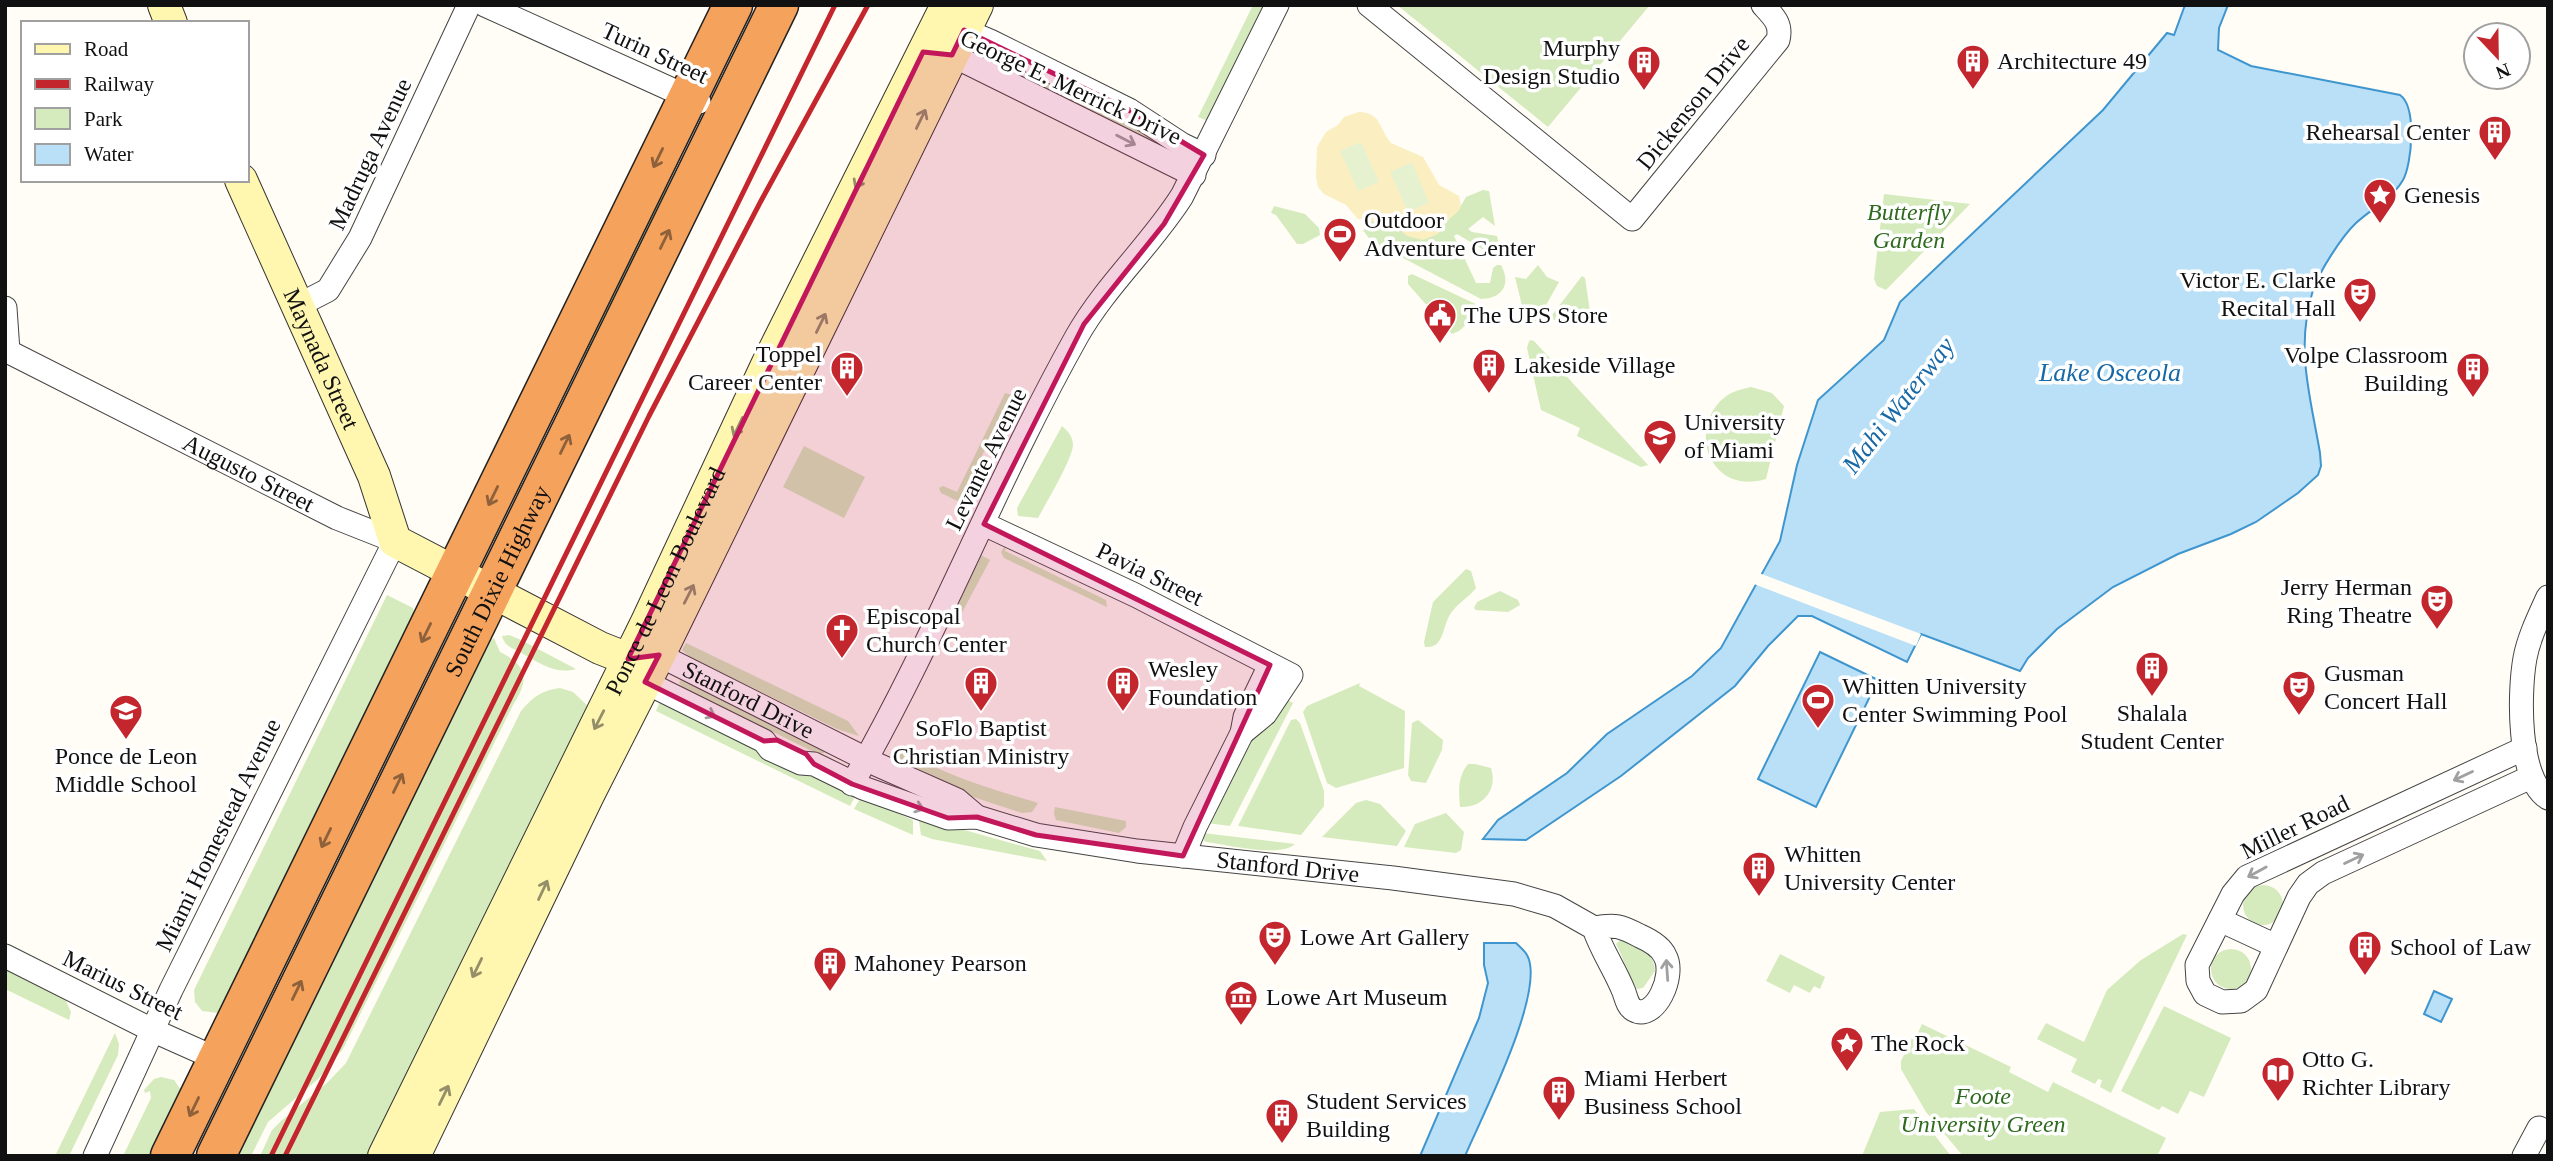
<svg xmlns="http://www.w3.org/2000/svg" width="2553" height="1161" font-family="Georgia,serif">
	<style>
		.green { fill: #d5ebbd }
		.sand { fill: #fbeec1 }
		.pitch { fill: #e6f2cf }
		.water { fill: #b9e0f7; stroke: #3f96cf; stroke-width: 2 }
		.pier { fill: #fffdf5 }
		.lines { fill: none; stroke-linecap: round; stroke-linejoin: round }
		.street-casing { stroke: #444; stroke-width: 25 }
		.secondary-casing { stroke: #333; stroke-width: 34 }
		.highway-casing { stroke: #222; stroke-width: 41 }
		.street { stroke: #fff; stroke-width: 23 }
		.secondary { stroke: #fff6b0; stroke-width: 32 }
		.highway { stroke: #f5a25d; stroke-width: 38 }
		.rail { stroke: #c4262e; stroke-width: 5 }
		.oneway { stroke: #948f68 }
		.oneway2 { stroke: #a0a0a0 }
		.oneway3 { stroke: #8e613b }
		.marked { fill: #c2185b; fill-opacity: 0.2; stroke: #c2185b; stroke-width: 5; stroke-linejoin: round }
		.labels { text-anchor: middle; stroke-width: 7; stroke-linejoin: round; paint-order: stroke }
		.poi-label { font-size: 24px; fill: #111; stroke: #fff; text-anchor: start }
		.street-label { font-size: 24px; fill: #111; stroke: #fff }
		.park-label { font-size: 24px; font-style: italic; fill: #2f6b1f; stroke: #fff }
		.water-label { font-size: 26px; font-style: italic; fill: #1768a6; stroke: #fff }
	</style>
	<rect width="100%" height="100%" fill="#fffdf5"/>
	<g class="green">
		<path d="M1253,5H1264L1208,121L1198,117Z"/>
		<path d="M1397,5H1650L1548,127Z"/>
		<path d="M1027,71L1109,106L1173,149L1169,150L1026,80L1024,75Z"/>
		<path d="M665,177L670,179L642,257L580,374L589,333Z"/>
		<path d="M1483,190L1489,191L1495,226L1483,217L1468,229L1472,232L1497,236L1499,246L1492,247L1489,253L1457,234L1454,236L1476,283H1490L1493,268L1497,265H1501C1512,285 1501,299 1481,299L1371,241L1363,230L1370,227L1367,221L1383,222L1400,229L1443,228L1447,221L1458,211L1466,197Z"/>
		<path d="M1884,194L1970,204L1886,290L1877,286L1874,279Z"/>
		<path d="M1274,206L1305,214L1319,228L1320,235L1303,244H1297L1276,215L1271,213Z"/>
		<path d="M1538,265L1547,277L1559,282L1536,323L1530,326L1526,322L1515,277L1526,279Z"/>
		<path d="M1412,274L1482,307V310L1459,331L1452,334L1408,284V276Z"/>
		<path d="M1582,276L1585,278L1592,325L1549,319Z"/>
		<path d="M1531,340L1534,341L1648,465L1641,467L1577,436L1580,428L1541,410L1527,348L1529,341Z"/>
		<path d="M1751,387L1772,393L1784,406L1766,479C1708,496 1687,427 1725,397C1732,391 1743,389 1751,387Z"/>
		<path d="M1005,393L1012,395L964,492L973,496L968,506L941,493L939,488L943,486L957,492Z"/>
		<path d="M1062,426C1068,431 1073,437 1073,445C1072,460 1046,503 1038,518L1018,516L1017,508Z"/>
		<path d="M804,446L865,477L844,518L783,487Z"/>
		<path d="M1006,544L1005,551L1106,600L1107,607L1004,558L1001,552Z"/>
		<path d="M979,554L990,560L958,620L954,608Z"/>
		<path d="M1466,569L1471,571L1476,588C1469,597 1457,604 1451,613C1442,625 1445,649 1425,647L1424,642L1433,602Z"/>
		<path d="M1500,591L1518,600L1520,605L1508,612L1476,610L1474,608L1477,602Z"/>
		<path d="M387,595L413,608L414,614L218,1013L202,1011L195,1002L194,990Z"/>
		<path d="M509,635L519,639L576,669C555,675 540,663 523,654C513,648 505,647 502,636Z"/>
		<path d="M494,638L500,652C528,665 529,681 513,705L343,1049L318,1079L268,1122L251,1156H233L486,643Z"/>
		<path d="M686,643L848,721L859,736L837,729L691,658L682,650Z"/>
		<path d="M681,679H687L820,745L825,749L824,753L818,754L683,688L679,683Z"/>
		<path d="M1360,683L1359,686L1405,711L1404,768L1336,788L1327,783L1303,712L1307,706Z"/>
		<path d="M560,688L573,692L590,708L371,1156H260L272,1130L281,1121L328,1082L346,1063L521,711C533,697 542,690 560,688Z"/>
		<path d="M1288,700L1293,703L1230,826L1207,823L1251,736Z"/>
		<path d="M660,701L856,795L850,806L656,711Z"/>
		<path d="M1296,719L1300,723L1324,791V806L1301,835L1238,826L1291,720Z"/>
		<path d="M1418,720L1443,740L1442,750L1426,783L1411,781L1408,775L1412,723Z"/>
		<path d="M905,750C938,774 999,791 1038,803L1032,812L1022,813L955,791L894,761L889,753Z"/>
		<path d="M1468,764H1475L1491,768C1498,790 1483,808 1460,807C1459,791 1457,778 1468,764Z"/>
		<path d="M861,797L913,820V835L854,809Z"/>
		<path d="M1366,800L1380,804L1406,831L1397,846L1322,837L1356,803Z"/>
		<path d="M1055,807L1126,821V827L1119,833L1056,820L1054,814Z"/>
		<path d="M1446,813L1464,832L1461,850L1456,853L1404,847L1415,824Z"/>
		<path d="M925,819L1040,851L1047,861L932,839L921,835L919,821Z"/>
		<path d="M1203,833L1295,844C1280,858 1228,845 1207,842L1204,841Z"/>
		<circle cx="2263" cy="905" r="20"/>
		<path d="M2183,934L2187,935L2111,1093L2100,1087L2102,1080L2098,1079L2095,1084L2071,1072L2077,1059L2037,1039L2046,1023L2084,1042L2107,990L2141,960Z"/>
		<path d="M1621,939C1636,947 1655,952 1655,971L1643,988L1637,989C1628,975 1624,959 1616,944Z"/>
		<circle cx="2231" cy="969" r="20"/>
		<path d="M1780,954L1825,977L1820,989L1814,986L1810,993L1794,985L1790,993L1766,981Z"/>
		<path d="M5,969L65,999L71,1012L69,1020L5,989Z"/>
		<path d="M2164,1006L2231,1038L2204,1097L2190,1091L2178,1114L2162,1106L2159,1110L2121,1091Z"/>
		<path d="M1922,1024L2011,1067L2009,1072L2048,1092L2053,1082L2166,1138L2157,1156H1963L1926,1112L1901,1069V1061L1913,1036L1916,1037Z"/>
		<path d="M115,1033L119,1044L118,1055L69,1156H55Z"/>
		<path d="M161,1077L174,1080L181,1090L149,1156H123L151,1098L150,1091L145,1093L144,1090L154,1079Z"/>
		<path d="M1914,1109L1951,1156H1862L1880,1112Z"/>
	</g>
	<path class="sand" d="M1359,112C1382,113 1379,129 1391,143L1423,157L1439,185L1459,196L1461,206L1458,211L1447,221L1438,234L1423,240L1407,236L1394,225L1358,219L1346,205L1324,194L1318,187L1316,177L1317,147L1326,132L1338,125L1344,117Z"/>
	<g class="pitch">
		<path d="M1361,142L1379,182L1358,191L1340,151Z"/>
		<path d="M1412,162L1429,203L1408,212L1390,172Z"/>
	</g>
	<g class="water">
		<path d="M2185,5H2228L2219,28L2218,50L2251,66L2400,95C2417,107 2412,164 2403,180C2392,199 2371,209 2356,223C2342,236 2319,272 2313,290C2295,349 2310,394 2320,453L2321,466L2318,475L2298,493L2256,522L2231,534L2178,554L2113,587L2057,629L2028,658L2020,671L1921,634L1907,662L1812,616H1798L1768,646L1735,686L1621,776L1526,840L1483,839L1498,820L1567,773L1607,734L1692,676L1721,648L1780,541L1797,465L1818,400L1884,340L1900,302L2103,110L2167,33L2174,35Z"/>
		<path d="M1820,652L1878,680L1816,807L1758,779Z"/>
		<path d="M1484,943H1516C1520,947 1525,951 1527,955C1547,990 1481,1118 1465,1156H1420L1479,1018L1488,983L1484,965Z"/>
		<path d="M2434,991L2452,999L2441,1022L2424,1014Z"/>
	</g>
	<path class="pier" d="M1759,573L1921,634L1916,646L1754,584Z"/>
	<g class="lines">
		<defs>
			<g id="street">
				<path d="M485,5L699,102"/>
				<path d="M1369,5L1632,219L1778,40C1782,24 1774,17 1763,5"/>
				<path d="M951,30H964L990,41L1129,110L1181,144L1204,155"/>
				<path d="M938,54L952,55L968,63L1194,175"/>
				<path d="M297,306L328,290L360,238L469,5"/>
				<path d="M5,308L8,351"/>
				<path id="s1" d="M5,350L337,518L395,541L171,990L95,1156"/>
				<path d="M984,524L1135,595L1291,675L1265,714L1242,733"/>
				<path d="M2548,597C2539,617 2529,637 2525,658C2519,691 2517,779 2548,798"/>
				<path id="s2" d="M659,655L878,765L957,800L977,817"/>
				<path id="s3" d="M636,669L645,682L764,741L770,749L801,763L814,764L863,788L948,818L977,817L1036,835L1137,851L1393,878L1514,894L1555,906L1594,928C1601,950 1615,969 1624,992C1626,998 1628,1007 1634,1010C1655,1022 1676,975 1665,956C1661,947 1649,940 1640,936C1621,926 1615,924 1594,928"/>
				<path d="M2525,748L2247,877L2233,894L2197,965L2198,981L2205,994L2222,1002L2241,1001L2256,990L2299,897L2308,884L2323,873L2531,777"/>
				<path d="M852,784C936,639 995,482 1077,336C1106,285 1151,245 1182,196L1277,5"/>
				<path d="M1183,856L1195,827L1242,733L1245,717L1270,665"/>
				<path d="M2220,920L2276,946"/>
				<path d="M5,956L152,1030L217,1059"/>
				<path d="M2524,1156L2539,1128"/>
			</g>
			<g id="secondary">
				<path d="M164,5L171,23"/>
				<path id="s4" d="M241,180L374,476L395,541L600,648L628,659L649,656"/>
				<path id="s5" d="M384,1156L647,622L768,363L947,5"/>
				<path d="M414,1156L588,795L659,655L977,5"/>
			</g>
			<g id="highway">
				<path d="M170,1156L733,5"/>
				<path id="s6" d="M216,1156L779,5"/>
			</g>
		</defs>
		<use href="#street" class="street-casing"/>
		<use href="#secondary" class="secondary-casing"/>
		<use href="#highway" class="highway-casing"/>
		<use href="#street" class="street"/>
		<use href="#secondary" class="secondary"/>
		<use href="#highway" class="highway"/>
		<g class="rail">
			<path d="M271,1156L835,5"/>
			<path d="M285,1156L649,416L762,199L868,5"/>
		</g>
	</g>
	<defs><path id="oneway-shaft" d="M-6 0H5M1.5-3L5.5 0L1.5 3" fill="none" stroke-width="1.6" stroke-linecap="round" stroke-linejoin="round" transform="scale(1.75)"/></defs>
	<g class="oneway">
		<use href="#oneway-shaft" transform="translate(921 119) rotate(-64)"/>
		<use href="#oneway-shaft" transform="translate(860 179) rotate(117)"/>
		<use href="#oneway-shaft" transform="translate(821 323) rotate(-64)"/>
		<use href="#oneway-shaft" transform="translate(738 427) rotate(115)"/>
		<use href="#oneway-shaft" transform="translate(689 594) rotate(-63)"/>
		<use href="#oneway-shaft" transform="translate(599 720) rotate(117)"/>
		<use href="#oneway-shaft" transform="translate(543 890) rotate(-65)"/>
		<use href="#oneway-shaft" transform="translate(477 968) rotate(116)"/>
		<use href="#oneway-shaft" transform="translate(444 1095) rotate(-64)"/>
	</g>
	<g class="oneway2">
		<use href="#oneway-shaft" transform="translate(1126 140) rotate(27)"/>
		<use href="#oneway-shaft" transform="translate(706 712) rotate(27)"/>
		<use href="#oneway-shaft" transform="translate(2463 776) rotate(155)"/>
		<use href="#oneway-shaft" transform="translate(914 806) rotate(19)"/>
		<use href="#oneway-shaft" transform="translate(2354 859) rotate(-25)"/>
		<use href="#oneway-shaft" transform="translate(2257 872) rotate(151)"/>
		<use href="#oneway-shaft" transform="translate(1667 970) rotate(-94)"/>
	</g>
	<g class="oneway3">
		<use href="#oneway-shaft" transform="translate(658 158) rotate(116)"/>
		<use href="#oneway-shaft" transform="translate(665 239) rotate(-64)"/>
		<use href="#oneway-shaft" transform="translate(565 444) rotate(-64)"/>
		<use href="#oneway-shaft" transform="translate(493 496) rotate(116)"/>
		<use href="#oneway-shaft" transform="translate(426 633) rotate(116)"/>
		<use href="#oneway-shaft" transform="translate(398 783) rotate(-64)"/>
		<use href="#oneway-shaft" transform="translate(326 838) rotate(116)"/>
		<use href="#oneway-shaft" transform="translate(297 990) rotate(-64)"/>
		<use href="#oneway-shaft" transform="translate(194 1107) rotate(116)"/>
	</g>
	<path class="marked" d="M964,30L1129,110L1204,155L1164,224L1084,324L984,524L1270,665L1183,856L1036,835L977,817L948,818L852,784L814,764L806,754L777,740L764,741L645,682L659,655L628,659L923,52L952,55Z"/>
	<defs>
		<symbol id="building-pin" viewBox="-11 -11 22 30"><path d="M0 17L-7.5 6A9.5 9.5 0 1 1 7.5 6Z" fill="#c4262e" stroke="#fff"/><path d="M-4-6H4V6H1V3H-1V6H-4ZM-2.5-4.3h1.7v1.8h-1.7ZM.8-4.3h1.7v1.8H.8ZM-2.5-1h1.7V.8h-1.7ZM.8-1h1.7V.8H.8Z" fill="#fff"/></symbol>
		<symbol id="sight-pin" viewBox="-11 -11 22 30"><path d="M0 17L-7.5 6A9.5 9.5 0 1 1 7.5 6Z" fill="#c4262e" stroke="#fff"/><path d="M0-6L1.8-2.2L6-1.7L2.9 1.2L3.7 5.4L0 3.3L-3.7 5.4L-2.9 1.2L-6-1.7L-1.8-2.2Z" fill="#fff"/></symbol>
		<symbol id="stadium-pin" viewBox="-11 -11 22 30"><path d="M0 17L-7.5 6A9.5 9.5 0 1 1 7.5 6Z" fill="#c4262e" stroke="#fff"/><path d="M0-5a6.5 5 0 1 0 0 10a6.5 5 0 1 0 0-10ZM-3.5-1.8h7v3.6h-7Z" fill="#fff"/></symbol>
		<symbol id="theatre-pin" viewBox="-11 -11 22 30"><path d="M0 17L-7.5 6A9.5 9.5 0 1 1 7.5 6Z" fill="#c4262e" stroke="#fff"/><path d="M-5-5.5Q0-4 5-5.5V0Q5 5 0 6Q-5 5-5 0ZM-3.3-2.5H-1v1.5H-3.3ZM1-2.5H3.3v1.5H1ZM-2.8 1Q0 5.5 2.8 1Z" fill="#fff"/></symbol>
		<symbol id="civic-pin" viewBox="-11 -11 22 30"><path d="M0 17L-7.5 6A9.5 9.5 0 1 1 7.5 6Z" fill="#c4262e" stroke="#fff"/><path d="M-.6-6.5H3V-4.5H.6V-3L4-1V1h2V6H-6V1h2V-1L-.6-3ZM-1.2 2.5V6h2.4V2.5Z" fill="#fff"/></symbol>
		<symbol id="university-pin" viewBox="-11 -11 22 30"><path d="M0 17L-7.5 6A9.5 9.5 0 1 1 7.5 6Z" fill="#c4262e" stroke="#fff"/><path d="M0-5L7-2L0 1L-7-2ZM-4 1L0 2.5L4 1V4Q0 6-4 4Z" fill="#fff"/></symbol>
		<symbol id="church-pin" viewBox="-11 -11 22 30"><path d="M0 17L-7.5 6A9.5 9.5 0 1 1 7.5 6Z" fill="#c4262e" stroke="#fff"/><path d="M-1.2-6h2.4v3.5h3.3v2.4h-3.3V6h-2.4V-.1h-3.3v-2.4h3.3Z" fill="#fff"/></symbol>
		<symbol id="school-pin" viewBox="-11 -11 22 30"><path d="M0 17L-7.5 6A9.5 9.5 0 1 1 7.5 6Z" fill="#c4262e" stroke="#fff"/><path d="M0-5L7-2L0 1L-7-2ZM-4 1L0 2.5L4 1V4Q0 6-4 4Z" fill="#fff"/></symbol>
		<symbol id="museum-pin" viewBox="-11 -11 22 30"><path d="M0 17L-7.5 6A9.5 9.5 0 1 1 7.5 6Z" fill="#c4262e" stroke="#fff"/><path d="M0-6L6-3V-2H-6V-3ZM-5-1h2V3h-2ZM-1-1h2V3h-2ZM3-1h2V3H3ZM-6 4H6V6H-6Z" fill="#fff"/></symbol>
		<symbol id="library-pin" viewBox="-11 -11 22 30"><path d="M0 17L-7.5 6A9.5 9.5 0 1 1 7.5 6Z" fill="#c4262e" stroke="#fff"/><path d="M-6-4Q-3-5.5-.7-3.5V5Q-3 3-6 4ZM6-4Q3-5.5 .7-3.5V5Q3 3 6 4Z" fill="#fff"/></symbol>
	</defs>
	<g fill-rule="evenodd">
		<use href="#building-pin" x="1954" y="42" width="38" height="52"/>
		<use href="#building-pin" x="1625" y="43" width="38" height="52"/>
		<use href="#building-pin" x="2476" y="113" width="38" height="52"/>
		<use href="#sight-pin" x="2361" y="176" width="38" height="52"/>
		<use href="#stadium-pin" x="1321" y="215" width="38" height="52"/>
		<use href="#theatre-pin" x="2341" y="275" width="38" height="52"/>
		<use href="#civic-pin" x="1421" y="296" width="38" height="52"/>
		<use href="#building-pin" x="1470" y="346" width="38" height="52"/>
		<use href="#building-pin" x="828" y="349" width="38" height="52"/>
		<use href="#building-pin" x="2454" y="350" width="38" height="52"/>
		<use href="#university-pin" x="1641" y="417" width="38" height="52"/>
		<use href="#theatre-pin" x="2418" y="582" width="38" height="52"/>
		<use href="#church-pin" x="823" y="611" width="38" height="52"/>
		<use href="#building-pin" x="2133" y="649" width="38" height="52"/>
		<use href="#building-pin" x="962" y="664" width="38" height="52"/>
		<use href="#building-pin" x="1104" y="664" width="38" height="52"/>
		<use href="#theatre-pin" x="2280" y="668" width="38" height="52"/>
		<use href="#stadium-pin" x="1799" y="681" width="38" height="52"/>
		<use href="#school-pin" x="107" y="692" width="38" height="52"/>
		<use href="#building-pin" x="1740" y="849" width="38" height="52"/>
		<use href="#theatre-pin" x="1256" y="918" width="38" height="52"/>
		<use href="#building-pin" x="2346" y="928" width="38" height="52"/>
		<use href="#building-pin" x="811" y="944" width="38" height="52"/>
		<use href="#museum-pin" x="1222" y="978" width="38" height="52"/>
		<use href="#sight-pin" x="1828" y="1024" width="38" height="52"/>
		<use href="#library-pin" x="2259" y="1054" width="38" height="52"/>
		<use href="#building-pin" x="1540" y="1073" width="38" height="52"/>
		<use href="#building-pin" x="1263" y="1096" width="38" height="52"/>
	</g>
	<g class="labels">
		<g class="poi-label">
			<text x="1620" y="56" text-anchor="end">Murphy<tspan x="1620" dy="28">Design Studio</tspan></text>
			<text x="1997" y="69">Architecture 49</text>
			<text x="2470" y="140" text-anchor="end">Rehearsal Center</text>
			<text x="2404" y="203">Genesis</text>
			<text x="1364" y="228">Outdoor<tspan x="1364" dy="28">Adventure Center</tspan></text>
			<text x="2336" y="288" text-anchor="end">Victor E. Clarke<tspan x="2336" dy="28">Recital Hall</tspan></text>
			<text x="1464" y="323">The UPS Store</text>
			<text x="822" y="362" text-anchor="end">Toppel<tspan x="822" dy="28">Career Center</tspan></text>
			<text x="2448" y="363" text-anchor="end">Volpe Classroom<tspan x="2448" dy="28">Building</tspan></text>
			<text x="1514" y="373">Lakeside Village</text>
			<text x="1684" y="430">University<tspan x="1684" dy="28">of Miami</tspan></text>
			<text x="2412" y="595" text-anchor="end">Jerry Herman<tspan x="2412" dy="28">Ring Theatre</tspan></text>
			<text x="866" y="624">Episcopal<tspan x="866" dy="28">Church Center</tspan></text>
			<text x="1148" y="677">Wesley<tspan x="1148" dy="28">Foundation</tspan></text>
			<text x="2324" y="681">Gusman<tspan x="2324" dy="28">Concert Hall</tspan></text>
			<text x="1842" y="694">Whitten University<tspan x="1842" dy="28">Center Swimming Pool</tspan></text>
			<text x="2152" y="721" text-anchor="middle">Shalala<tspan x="2152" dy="28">Student Center</tspan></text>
			<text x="981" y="736" text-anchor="middle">SoFlo Baptist<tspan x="981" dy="28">Christian Ministry</tspan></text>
			<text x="126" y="764" text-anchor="middle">Ponce de Leon<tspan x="126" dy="28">Middle School</tspan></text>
			<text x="1784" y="862">Whitten<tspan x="1784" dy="28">University Center</tspan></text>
			<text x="1300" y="945">Lowe Art Gallery</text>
			<text x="2390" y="955">School of Law</text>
			<text x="854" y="971">Mahoney Pearson</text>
			<text x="1266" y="1005">Lowe Art Museum</text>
			<text x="1871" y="1051">The Rock</text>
			<text x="2302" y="1067">Otto G.<tspan x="2302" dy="28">Richter Library</tspan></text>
			<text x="1584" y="1086">Miami Herbert<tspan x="1584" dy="28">Business School</tspan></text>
			<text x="1306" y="1109">Student Services<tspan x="1306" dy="28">Building</tspan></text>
		</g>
		<g class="street-label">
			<text transform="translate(655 53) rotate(25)" y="8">Turin Street</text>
			<text transform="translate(1071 87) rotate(25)" y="8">George E. Merrick Drive</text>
			<text transform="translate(1693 103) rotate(-51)" y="8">Dickenson Drive</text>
			<text transform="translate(370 154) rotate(-65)" y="8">Madruga Avenue</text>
			<text dy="8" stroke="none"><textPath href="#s4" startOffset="196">Maynada Street</textPath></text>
			<text transform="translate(986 459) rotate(-64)" y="8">Levante Avenue</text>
			<text dy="8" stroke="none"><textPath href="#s1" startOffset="273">Augusto Street</textPath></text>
			<text transform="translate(1150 574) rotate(26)" y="8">Pavia Street</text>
			<text dy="8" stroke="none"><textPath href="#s5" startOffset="640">Ponce de Leon Boulevard</textPath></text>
			<text dy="8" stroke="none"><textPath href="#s6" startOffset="640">South Dixie Highway</textPath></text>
			<text dy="8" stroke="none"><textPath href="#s2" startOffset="100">Stanford Drive</textPath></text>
			<text transform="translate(2295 827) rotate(-26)" y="8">Miller Road</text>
			<text transform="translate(218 835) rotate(-64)" y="8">Miami Homestead Avenue</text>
			<text dy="8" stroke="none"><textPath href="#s3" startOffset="695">Stanford Drive</textPath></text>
			<text transform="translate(123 985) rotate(26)" y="8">Marius Street</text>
		</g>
		<g class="park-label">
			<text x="1909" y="220">Butterfly<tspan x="1909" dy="28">Garden</tspan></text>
			<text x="1983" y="1104">Foote<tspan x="1983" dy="28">University Green</tspan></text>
		</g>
		<g class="water-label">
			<text x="2110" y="381">Lake Osceola</text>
			<text transform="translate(1898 405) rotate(-52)" y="9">Mahi Waterway</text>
		</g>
	</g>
	<rect width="2553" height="1161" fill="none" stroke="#111111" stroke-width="14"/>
	<rect x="21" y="21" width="228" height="161" fill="#ffffff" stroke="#a0a0a0" stroke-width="2"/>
	<rect x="35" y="44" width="35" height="10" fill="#fff6b0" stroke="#a0a0a0" stroke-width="2"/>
	<text x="84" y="56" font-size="21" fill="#111111">Road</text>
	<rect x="35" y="79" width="35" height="10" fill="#c4262e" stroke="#a0a0a0" stroke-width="2"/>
	<text x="84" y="91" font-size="21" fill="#111111">Railway</text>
	<rect x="35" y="108" width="35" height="21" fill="#d5ebbd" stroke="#a0a0a0" stroke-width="2"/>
	<text x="84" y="126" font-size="21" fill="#111111">Park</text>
	<rect x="35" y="144" width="35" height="21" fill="#b9e0f7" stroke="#a0a0a0" stroke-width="2"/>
	<text x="84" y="161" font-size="21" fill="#111111">Water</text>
	<g transform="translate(2497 56) rotate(158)"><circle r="33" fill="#ffffff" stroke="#a0a0a0" stroke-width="2"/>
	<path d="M0-5L12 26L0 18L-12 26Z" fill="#c4262e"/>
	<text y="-10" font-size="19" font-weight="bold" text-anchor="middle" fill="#111111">N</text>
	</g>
</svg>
